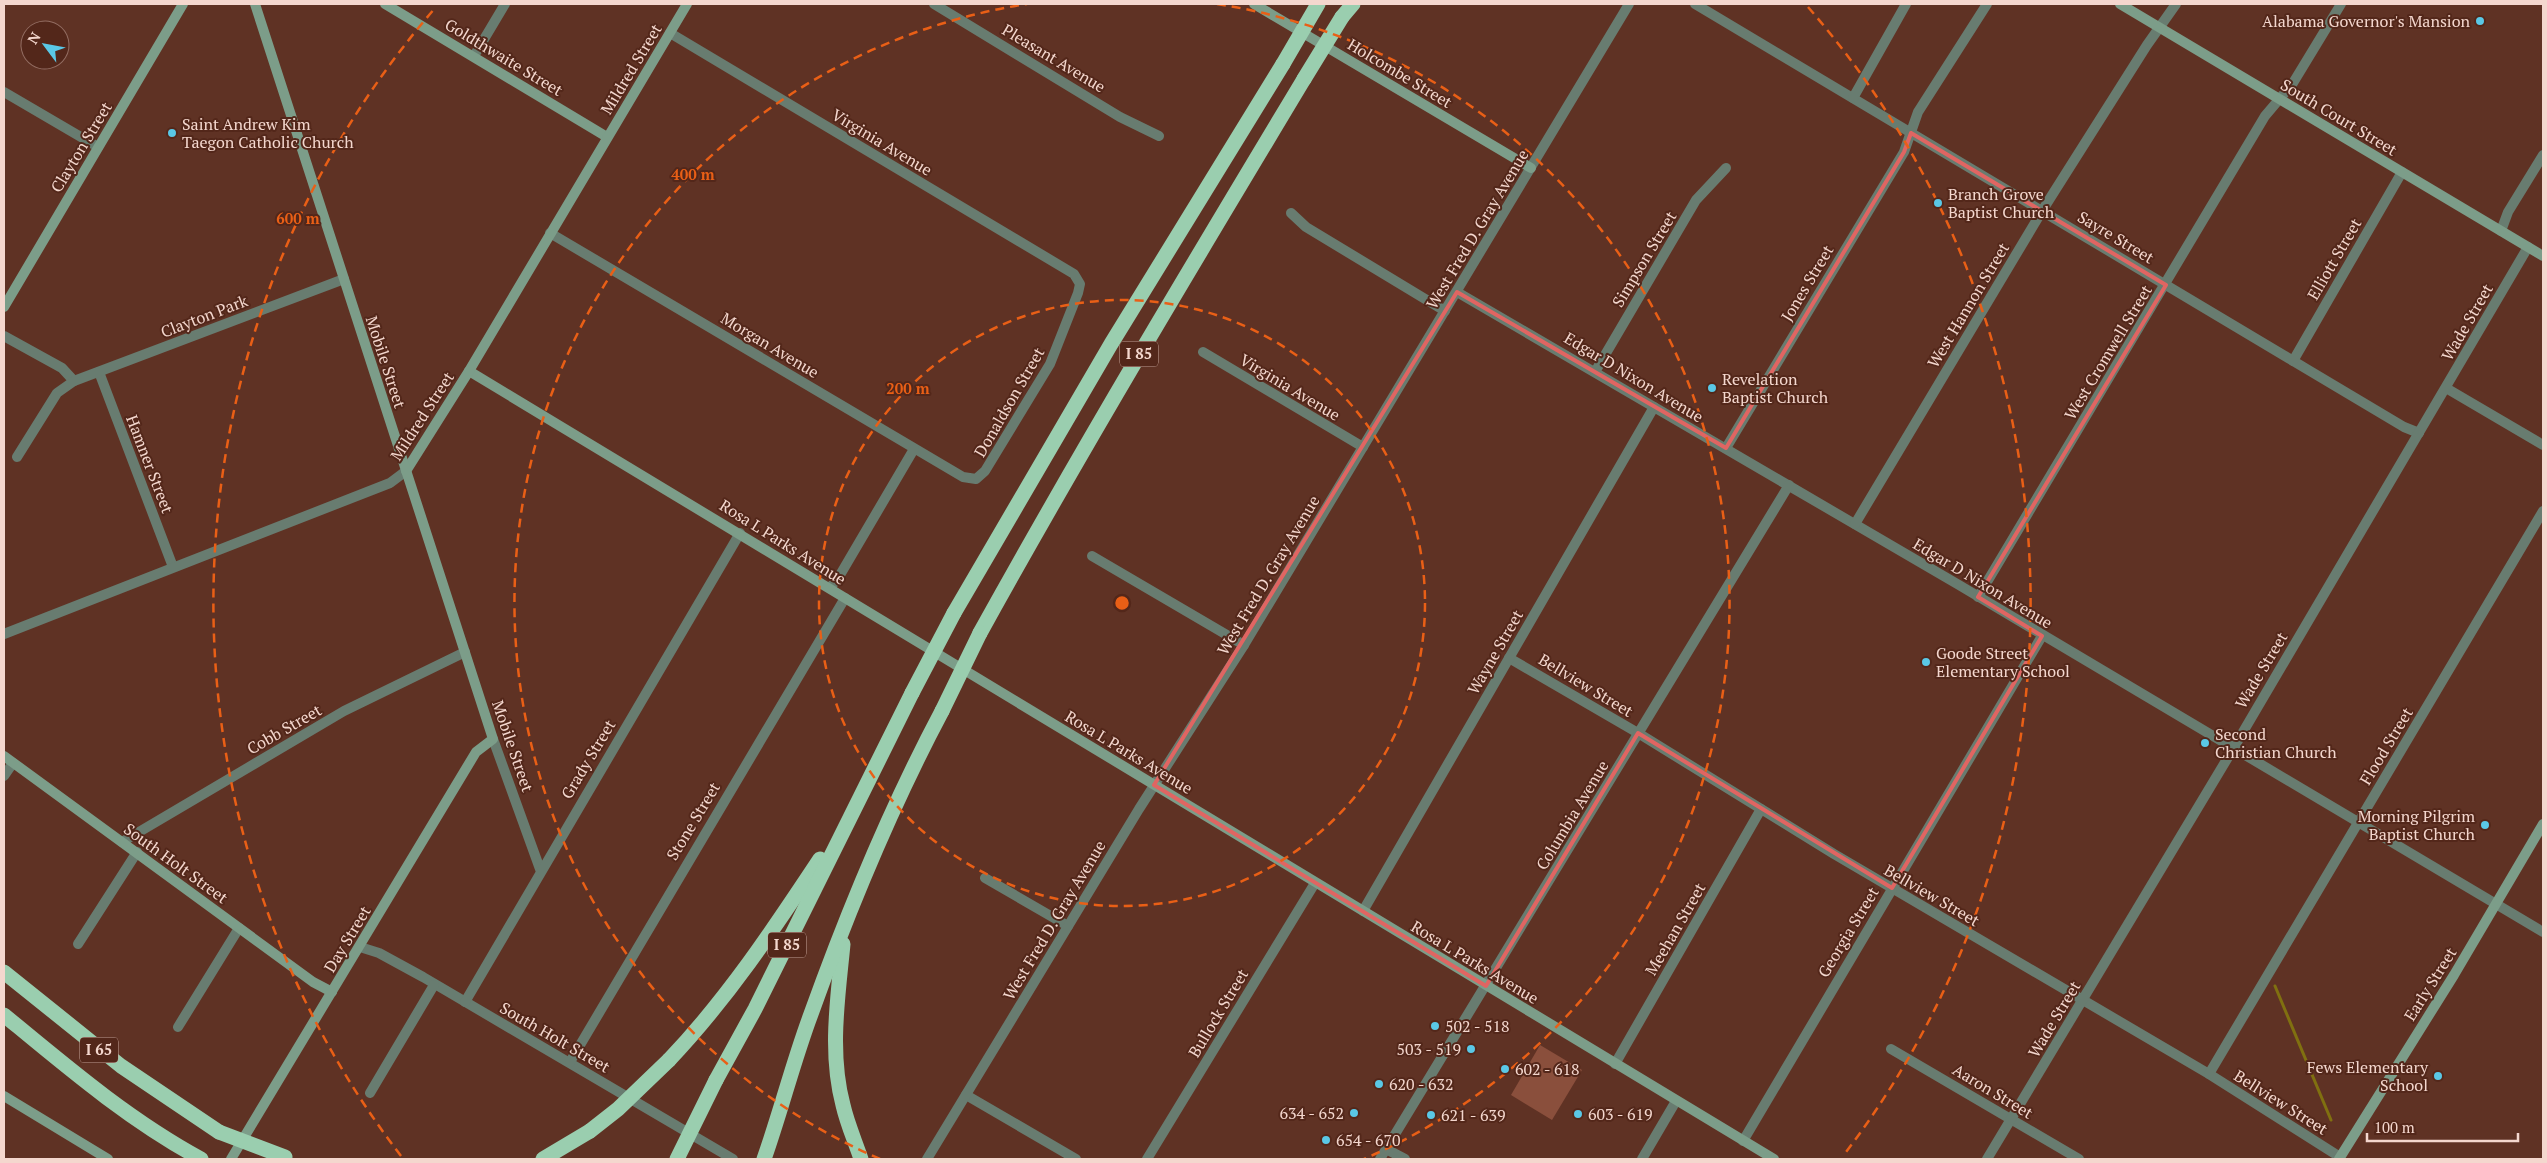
<svg xmlns="http://www.w3.org/2000/svg" width="2547" height="1163" font-family="'PT Serif',serif">
	<style>
		.green { fill: #8a4f3c }
		.lines { fill: none; stroke-linecap: round; stroke-linejoin: round }
		.stream { stroke: #807010; stroke-width: 3 }
		.street { stroke: #687c70; stroke-width: 10 }
		.secondary { stroke: #7c9d89; stroke-width: 10 }
		.highway { stroke: #9aceaf; stroke-width: 15 }
		.highway-bridge { stroke: #9aceaf; stroke-width: 15 }
		.marked { fill: none; stroke: #e06562; stroke-width: 4; stroke-linejoin: round }
		.ring { fill: none; stroke: #e95f16; stroke-width: 2.5; stroke-dasharray: 9 6 }
		.poi-dot { fill: #5ac8e6; stroke: #53271a; stroke-width: 2 }
		.labels { text-anchor: middle; stroke-width: 4; stroke-linejoin: round; paint-order: stroke }
		.shield { fill: #53271a; stroke: #c4a298; stroke-width: 1 }
		.shield-label { font-size: 15px; font-weight: bold; fill: #f4d7ce }
		.poi-label { font-size: 16px; fill: #f4d7ce; stroke: #53271a; text-anchor: start }
		.street-label { font-size: 16px; fill: #f4d7ce; stroke: #53271a }
		.centre { fill: #e95f16; stroke: #53271a; stroke-width: 2.5 }
		.ring-label { font-size: 15px; text-anchor: middle; font-weight: bold; fill: #e95f16; stroke: #53271a; stroke-width: 4; stroke-linejoin: round; paint-order: stroke }
	</style>
	<rect width="100%" height="100%" fill="#5f3224"/>
	<path class="green" d="M1540,1045L1582,1070L1552,1120L1511,1095Z"/>
	<g class="lines">
		<path class="stream" d="M2275,986L2331,1120"/>
		<g class="street">
			<path d="M934,4L1120,117L1159,136"/>
			<path d="M1695,4L2310,371L2404,427L2419,433"/>
			<path d="M474,56L505,4"/>
			<path d="M4,92L98,147"/>
			<path d="M1853,98L1906,4"/>
			<path d="M1291,213L1306,227L1445,311"/>
			<path d="M2501,231L2508,212L2543,155"/>
			<path d="M550,233L963,477L976,479L985,471L1050,364L1078,293L1080,284L1074,274L670,33"/>
			<path d="M1457,292L1959,585L2543,932"/>
			<path d="M4,336L62,368L74,381"/>
			<path d="M1203,352L1363,447"/>
			<path d="M2293,361L2402,172"/>
			<path d="M99,372L173,567"/>
			<path d="M1595,372L1696,200L1726,168"/>
			<path d="M2446,388L2543,445"/>
			<path d="M1726,448L1904,152L1918,112L1987,4"/>
			<path d="M17,457L57,393L74,381L344,279"/>
			<path d="M1855,524L2042,211L2147,45L2176,4"/>
			<path d="M1092,556L1244,645"/>
			<path d="M830,588L840,575L914,449"/>
			<path d="M1978,597L2265,116L2293,83L2341,4"/>
			<path d="M4,634L390,483L406,471"/>
			<path d="M1509,658L1638,733L1834,854L2209,1074L2340,1157"/>
			<path d="M493,739L540,869"/>
			<path d="M4,776L13,763"/>
			<path d="M122,842L344,711L465,652"/>
			<path d="M985,878L1068,926"/>
			<path d="M1363,911L1654,407"/>
			<path d="M78,944L137,852"/>
			<path d="M360,947L379,953L423,977L733,1159"/>
			<path d="M465,1002L740,533"/>
			<path d="M178,1027L239,928"/>
			<path d="M1891,1049L2079,1159"/>
			<path d="M570,1062L845,598"/>
			<path d="M1615,1064L1761,809"/>
			<path d="M2209,1074L2543,511"/>
			<path d="M370,1093L434,985"/>
			<path d="M966,1095L1076,1159"/>
			<path d="M1743,1141L2042,636"/>
			<path d="M1386,1149L1405,1159"/>
			<path d="M927,1159L1139,809L1244,645L1629,4"/>
			<path d="M1147,1159L1315,883"/>
			<path d="M1380,1159L1789,485"/>
			<path d="M1642,1159L1676,1101"/>
			<path d="M1987,1159L2233,749L2528,247"/>
		</g>
		<g class="secondary">
			<path d="M385,4L607,137"/>
			<path d="M1254,4L1531,168"/>
			<path d="M2120,4L2543,256"/>
			<path d="M4,307L183,4"/>
			<path d="M469,371L1774,1159"/>
			<path d="M406,471L469,371L687,4"/>
			<path d="M4,756L313,982L332,992"/>
			<path d="M4,1096L108,1159"/>
			<path d="M231,1159L476,752L493,739L255,4"/>
			<path d="M2339,1159L2454,975L2543,824"/>
		</g>
		<g class="highway">
			<path d="M1342,17L1353,4"/>
			<path d="M954,613L1111,344L1283,64"/>
			<path d="M980,633C1084,445 1194,262 1304,79"/>
			<path d="M843,944C838,997 829,1052 843,1105C847,1123 855,1141 861,1159"/>
			<path d="M4,972L121,1066L219,1132"/>
			<path d="M4,1015C67,1067 129,1120 201,1159"/>
			<path d="M669,1060C727,999 773,930 820,859"/>
			<path d="M716,1080L755,1009L912,693"/>
			<path d="M543,1159L590,1131"/>
			<path d="M764,1159C781,1111 793,1062 811,1014C848,911 891,807 942,711"/>
		</g>
		<g class="highway-bridge">
			<path d="M1283,64L1318,4"/>
			<path d="M1304,79L1342,17"/>
			<path d="M912,693L954,613"/>
			<path d="M942,711L980,633"/>
			<path d="M590,1131L618,1109L669,1060"/>
			<path d="M219,1132L285,1157"/>
			<path d="M677,1159L716,1080"/>
		</g>
	</g>
	<path class="marked" d="M1911,133L2166,285L1978,597L2042,636L1892,888L1638,733L1486,986L1154,785L1457,292L1726,448L1904,152Z"/>
	<g class="ring">
		<circle cx="1122" cy="603" r="303"/>
		<path d="M880 1159A606 606 0 0 1 1027 4M1217 4A606 606 0 0 1 1364 1159"/>
		<path d="M401 1156A909 909 0 0 1 436 7M1808 7A909 909 0 0 1 1843 1156"/>
	</g>
	<g class="poi-dot">
		<circle cx="2480" cy="21" r="5"/>
		<circle cx="172" cy="133" r="5"/>
		<circle cx="1938" cy="203" r="5"/>
		<circle cx="1712" cy="388" r="5"/>
		<circle cx="1926" cy="662" r="5"/>
		<circle cx="2205" cy="743" r="5"/>
		<circle cx="2485" cy="825" r="5"/>
		<circle cx="1435" cy="1026" r="5"/>
		<circle cx="1471" cy="1049" r="5"/>
		<circle cx="1505" cy="1069" r="5"/>
		<circle cx="2438" cy="1076" r="5"/>
		<circle cx="1379" cy="1084" r="5"/>
		<circle cx="1354" cy="1113" r="5"/>
		<circle cx="1578" cy="1114" r="5"/>
		<circle cx="1431" cy="1115" r="5"/>
		<circle cx="1326" cy="1140" r="5"/>
	</g>
	<g class="labels">
		<g class="shield">
			<rect x="1120" y="341.5" width="38" height="25" rx="4"/>
			<rect x="768" y="932.5" width="38" height="25" rx="4"/>
			<rect x="80" y="1037.5" width="38" height="25" rx="4"/>
		</g>
		<g class="shield-label">
			<text x="1139" y="359">I 85</text>
			<text x="787" y="950">I 85</text>
			<text x="99" y="1055">I 65</text>
		</g>
		<g class="poi-label">
			<text x="2470" y="27" text-anchor="end">Alabama Governor's Mansion</text>
			<text x="182" y="130">Saint Andrew Kim<tspan x="182" dy="18">Taegon Catholic Church</tspan></text>
			<text x="1948" y="200">Branch Grove<tspan x="1948" dy="18">Baptist Church</tspan></text>
			<text x="1722" y="385">Revelation<tspan x="1722" dy="18">Baptist Church</tspan></text>
			<text x="1936" y="659">Goode Street<tspan x="1936" dy="18">Elementary School</tspan></text>
			<text x="2215" y="740">Second<tspan x="2215" dy="18">Christian Church</tspan></text>
			<text x="2475" y="822" text-anchor="end">Morning Pilgrim<tspan x="2475" dy="18">Baptist Church</tspan></text>
			<text x="1445" y="1032">502 - 518</text>
			<text x="1461" y="1055" text-anchor="end">503 - 519</text>
			<text x="2428" y="1073" text-anchor="end">Fews Elementary<tspan x="2428" dy="18">School</tspan></text>
			<text x="1515" y="1075">602 - 618</text>
			<text x="1389" y="1090">620 - 632</text>
			<text x="1344" y="1119" text-anchor="end">634 - 652</text>
			<text x="1588" y="1120">603 - 619</text>
			<text x="1441" y="1121">621 - 639</text>
			<text x="1336" y="1146">654 - 670</text>
		</g>
		<g class="street-label">
			<text transform="translate(504 57) rotate(31)" y="6">Goldthwaite Street</text>
			<text transform="translate(1054 58) rotate(31)" y="6">Pleasant Avenue</text>
			<text transform="translate(631 69) rotate(-59)" y="6">Mildred Street</text>
			<text transform="translate(1400 73) rotate(31)" y="6">Holcombe Street</text>
			<text transform="translate(2339 117) rotate(31)" y="6">South Court Street</text>
			<text transform="translate(882 142) rotate(31)" y="6">Virginia Avenue</text>
			<text transform="translate(81 147) rotate(-59)" y="6">Clayton Street</text>
			<text transform="translate(1477 229) rotate(-59)" y="6">West Fred D. Gray Avenue</text>
			<text transform="translate(2116 237) rotate(31)" y="6">Sayre Street</text>
			<text transform="translate(1644 259) rotate(-59)" y="6">Simpson Street</text>
			<text transform="translate(2334 259) rotate(-60)" y="6">Elliott Street</text>
			<text transform="translate(1807 283) rotate(-59)" y="6">Jones Street</text>
			<text transform="translate(1968 305) rotate(-59)" y="6">West Hannon Street</text>
			<text transform="translate(204 316) rotate(-21)" y="6">Clayton Park</text>
			<text transform="translate(2467 322) rotate(-60)" y="6">Wade Street</text>
			<text transform="translate(770 345) rotate(31)" y="6">Morgan Avenue</text>
			<text transform="translate(2108 352) rotate(-59)" y="6">West Cromwell Street</text>
			<text transform="translate(386 362) rotate(72)" y="6">Mobile Street</text>
			<text transform="translate(1634 377) rotate(31)" y="6">Edgar D Nixon Avenue</text>
			<text transform="translate(1290 387) rotate(31)" y="6">Virginia Avenue</text>
			<text transform="translate(1009 402) rotate(-60)" y="6">Donaldson Street</text>
			<text transform="translate(422 416) rotate(-57)" y="6">Mildred Street</text>
			<text transform="translate(150 464) rotate(69)" y="6">Hamner Street</text>
			<text transform="translate(783 542) rotate(32)" y="6">Rosa L Parks Avenue</text>
			<text transform="translate(1268 575) rotate(-59)" y="6">West Fred D. Gray Avenue</text>
			<text transform="translate(1983 583) rotate(31)" y="6">Edgar D Nixon Avenue</text>
			<text transform="translate(1495 652) rotate(-60)" y="6">Wayne Street</text>
			<text transform="translate(2261 670) rotate(-59)" y="6">Wade Street</text>
			<text transform="translate(1586 685) rotate(31)" y="6">Bellview Street</text>
			<text transform="translate(284 729) rotate(-30)" y="6">Cobb Street</text>
			<text transform="translate(513 746) rotate(71)" y="6">Mobile Street</text>
			<text transform="translate(2386 746) rotate(-59)" y="6">Flood Street</text>
			<text transform="translate(1129 752) rotate(31)" y="6">Rosa L Parks Avenue</text>
			<text transform="translate(588 759) rotate(-59)" y="6">Grady Street</text>
			<text transform="translate(1572 815) rotate(-59)" y="6">Columbia Avenue</text>
			<text transform="translate(693 821) rotate(-59)" y="6">Stone Street</text>
			<text transform="translate(176 863) rotate(36)" y="6">South Holt Street</text>
			<text transform="translate(1932 895) rotate(30)" y="6">Bellview Street</text>
			<text transform="translate(1054 920) rotate(-59)" y="6">West Fred D. Gray Avenue</text>
			<text transform="translate(1675 929) rotate(-60)" y="6">Meehan Street</text>
			<text transform="translate(1848 932) rotate(-59)" y="6">Georgia Street</text>
			<text transform="translate(347 939) rotate(-59)" y="6">Day Street</text>
			<text transform="translate(1475 962) rotate(31)" y="6">Rosa L Parks Avenue</text>
			<text transform="translate(2430 984) rotate(-58)" y="6">Early Street</text>
			<text transform="translate(1218 1013) rotate(-59)" y="6">Bullock Street</text>
			<text transform="translate(2054 1019) rotate(-59)" y="6">Wade Street</text>
			<text transform="translate(555 1037) rotate(30)" y="6">South Holt Street</text>
			<text transform="translate(1993 1091) rotate(31)" y="6">Aaron Street</text>
			<text transform="translate(2281 1102) rotate(32)" y="6">Bellview Street</text>
		</g>
	</g>
	<circle cx="1122" cy="603" r="8" class="centre"/>
	<g class="ring-label">
		<text x="693" y="180">400 m</text>
		<text x="298" y="224">600 m</text>
		<text x="908" y="394">200 m</text>
	</g>
	<rect width="2547" height="1163" fill="none" stroke="#f4d7ce" stroke-width="10"/>
	<g transform="translate(45 45) rotate(302)"><circle r="24" fill="#53271a" stroke="#936d62"/>
	<path d="M0-4L9 19L0 12L-9 19Z" fill="#5ac8e6"/>
	<text y="-8" font-size="14" font-weight="bold" text-anchor="middle" fill="#f4d7ce">N</text>
	</g>
	<path d="M2367 1133v8h151v-8" fill="none" stroke="#f4d7ce" stroke-width="2.5"/>
	<text x="2374" y="1133" font-size="15" fill="#f4d7ce" stroke="#53271a" stroke-width="4" paint-order="stroke">100 m</text>
</svg>
